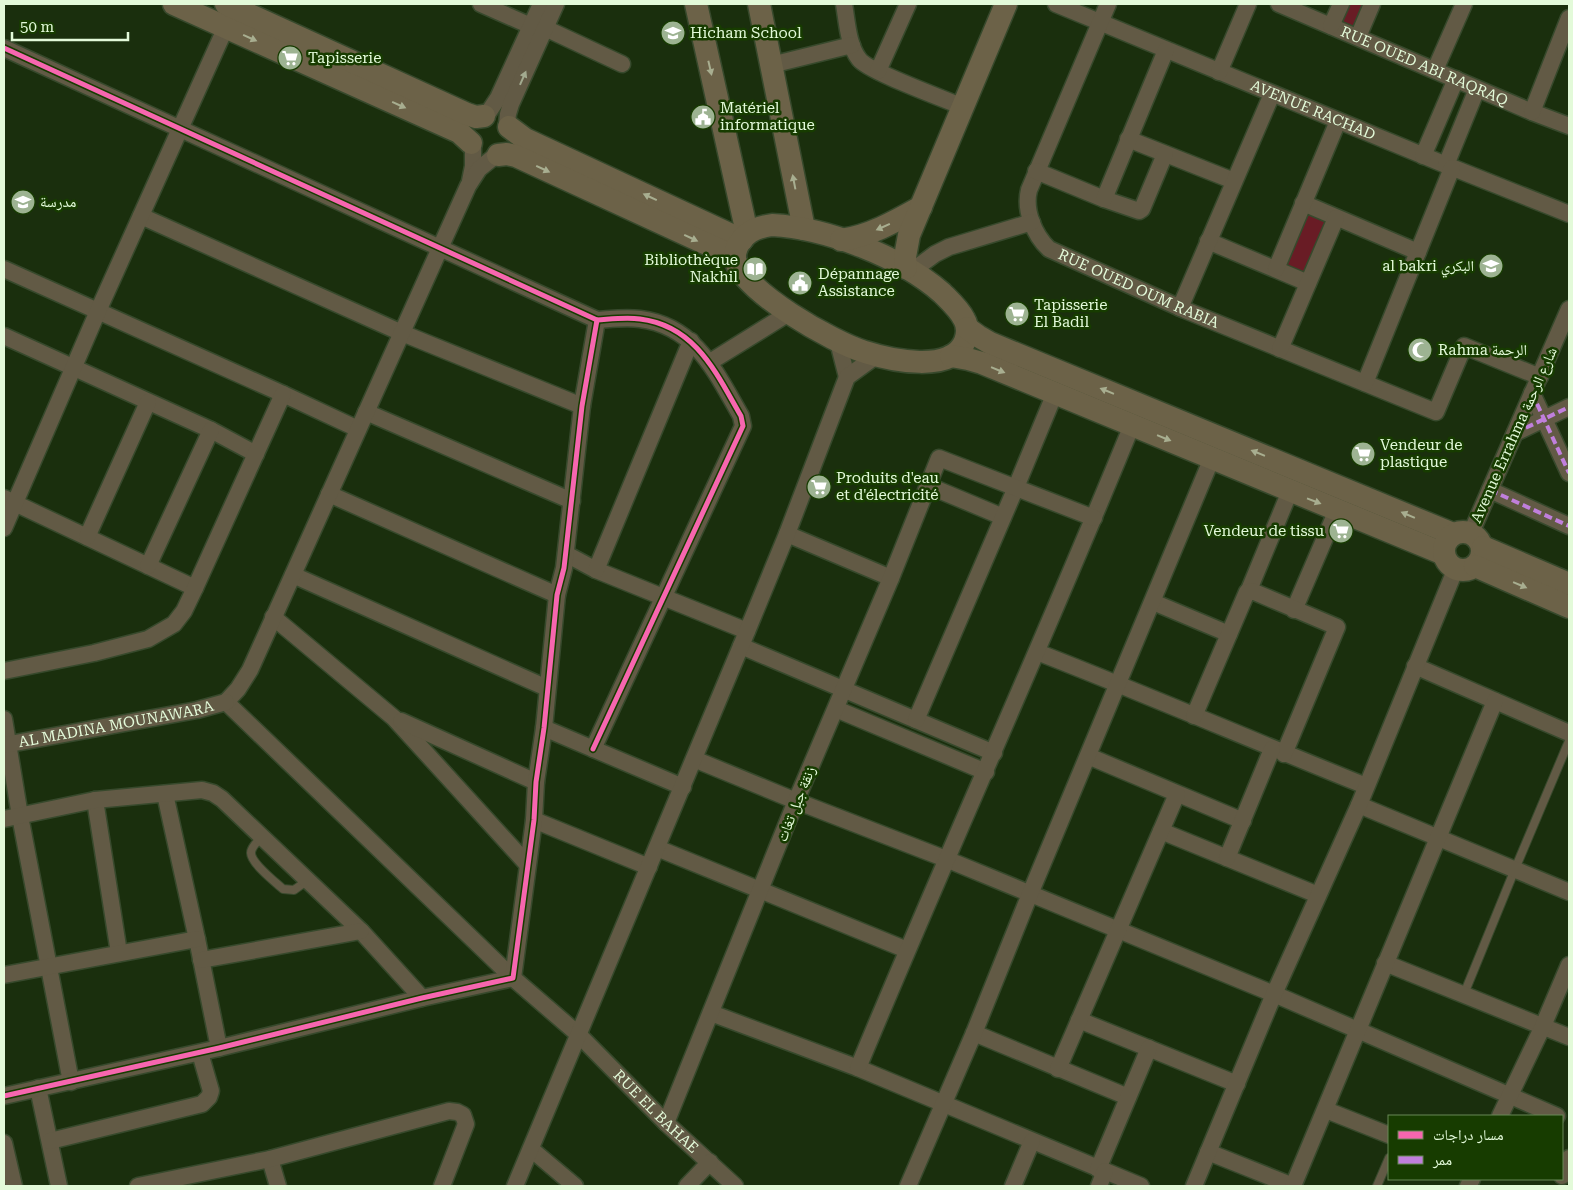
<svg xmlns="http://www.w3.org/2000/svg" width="1573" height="1190" font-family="'Roboto Serif','Noto Naskh Arabic',serif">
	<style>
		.green { fill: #691c25 }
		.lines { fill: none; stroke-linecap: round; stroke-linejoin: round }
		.lane-casing { stroke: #37492c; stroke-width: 10 }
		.street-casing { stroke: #37492c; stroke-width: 19 }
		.secondary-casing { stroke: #37492c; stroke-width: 25 }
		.lane { stroke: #625a45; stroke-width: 8 }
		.street { stroke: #625a45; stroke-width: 16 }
		.secondary { stroke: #6c6248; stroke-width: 22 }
		.quiet { stroke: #c07fdc; stroke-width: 4; stroke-dasharray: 8 4; stroke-linecap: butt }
		.cycleway-casing { stroke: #173c00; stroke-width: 8 }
		.cycleway { stroke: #f766af; stroke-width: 5 }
		.oneway { fill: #a8ae90 }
		.oneway2 { fill: #a2aa8f }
		.labels { text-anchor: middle; stroke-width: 5; stroke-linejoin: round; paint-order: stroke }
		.poi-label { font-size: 15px; fill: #e3fad9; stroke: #173c00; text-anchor: start }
		.street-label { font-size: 15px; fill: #e3fad9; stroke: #173c00 }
	</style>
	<rect width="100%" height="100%" fill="#1a2f0d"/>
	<g class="green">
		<path d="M1341,4H1370L1358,37L1331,26Z"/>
		<path d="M1303,203L1336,218L1308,283L1276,269Z"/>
	</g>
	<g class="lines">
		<defs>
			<g id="lane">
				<path d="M262,837C258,841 251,847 251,853C251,863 275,882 283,889L294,890L308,880"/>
				<path d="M1464,994L1515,869L1569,741"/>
				<path d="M1377,1186L1389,1158"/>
			</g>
			<g id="street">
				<path d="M481,4L531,26L545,28L622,64"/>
				<path d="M844,4C847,21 848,45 859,59C867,71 945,99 963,107"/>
				<path id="s1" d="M1056,4L1446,165L1569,214"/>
				<path id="s2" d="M1108,4L1029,190C1024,210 1034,235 1049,249L1185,310L1436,412L1464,346L1540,377"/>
				<path id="s3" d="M1279,4L1532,112L1569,126"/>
				<path d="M1331,26L1341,4"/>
				<path d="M1358,37L1372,4"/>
				<path d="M4,48L597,320C612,319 626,317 640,319C696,326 716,373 741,416L743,426L593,749"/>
				<path d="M771,65L852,45"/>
				<path d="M1435,70L1464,4"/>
				<path d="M878,71L908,4"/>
				<path d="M1219,72L1248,4"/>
				<path d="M1532,112L1569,18"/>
				<path d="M486,116L498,98L541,4"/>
				<path d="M507,124L508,114L511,104L556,4"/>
				<path d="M1128,139L1234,181"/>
				<path d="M1423,156L1456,79"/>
				<path d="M1446,165L1477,89"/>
				<path d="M1036,171L1104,199L1139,211L1142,209L1165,154"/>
				<path d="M470,181L473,166V146"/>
				<path d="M1104,199L1166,50"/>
				<path d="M1303,203L1418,252"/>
				<path d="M141,216L402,333L582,406"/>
				<path d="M1208,241L1308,283"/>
				<path d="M4,269L283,394L358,429"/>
				<path d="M1276,269L1338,121"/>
				<path d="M912,271L935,254L949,247L1032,222"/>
				<path d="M1180,308L1272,94"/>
				<path d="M4,336L211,430L256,454"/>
				<path d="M838,342L847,377"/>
				<path d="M1280,349L1336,218"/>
				<path d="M710,362L789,313"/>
				<path d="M1365,383L1452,168"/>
				<path d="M1532,393L1569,473"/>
				<path d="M366,412L572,501"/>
				<path d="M1515,433L1569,407"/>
				<path d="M929,486L1003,517"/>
				<path d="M1490,490L1569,526"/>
				<path d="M329,494L557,595"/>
				<path d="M4,498L195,588"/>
				<path d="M4,528L98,311L230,18"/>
				<path d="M1471,533L1569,309"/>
				<path d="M787,534L891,578"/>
				<path d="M87,537L148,402"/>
				<path d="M566,554L596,570L747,631"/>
				<path d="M148,566L211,430"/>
				<path d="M596,570L691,341"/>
				<path d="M293,575L547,688"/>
				<path d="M1249,590L1290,491"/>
				<path d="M1153,602L1229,634"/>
				<path d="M1294,610L1337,510"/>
				<path d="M273,617L394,718L527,864"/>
				<path d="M741,646L994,753"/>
				<path d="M1037,652C1148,695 1256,742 1366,786"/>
				<path d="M1415,666L1569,733"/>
				<path d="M4,671L94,653L148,639L174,624L184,611L195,588L283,394"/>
				<path id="s4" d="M226,702L513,978L579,1035L666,1123L735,1186"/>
				<path d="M226,702L238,689L250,670L468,186L479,169L495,156"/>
				<path d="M836,709L986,772"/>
				<path d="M1194,716L1247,592L1252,591L1337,627L1284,754"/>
				<path d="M4,719L20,816L71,1082"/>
				<path d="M916,720L1014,492L1055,393"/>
				<path d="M401,721L536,782"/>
				<path d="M544,728L683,787"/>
				<path id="s5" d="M4,745L197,710L226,702"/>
				<path d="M1088,756L1243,821"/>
				<path d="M694,759L796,801L946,859L1274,994L1557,1116"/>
				<path d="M165,794L197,939L219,1048"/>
				<path d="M95,800L119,953"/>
				<path d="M1359,805L1569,892"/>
				<path d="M4,819L95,800L202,790L213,793L222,799L361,931L422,998"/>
				<path d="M534,820L649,867"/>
				<path d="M1161,831L1318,895"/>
				<path d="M657,848L907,950"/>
				<path d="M1227,858L1272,749"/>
				<path d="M201,960L361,931"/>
				<path d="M1385,963L1569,1037"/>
				<path d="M4,975L197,939"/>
				<path d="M711,1013L858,1068L1141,1186"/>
				<path d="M1079,1020L1237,1084"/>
				<path d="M974,1033L1128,1097"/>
				<path d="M858,1068C947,853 1044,641 1132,425"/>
				<path d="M1058,1069L1177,794"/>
				<path d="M38,1088L59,1186"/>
				<path d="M4,1096L219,1048L422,998L513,978L534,820L536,782L544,728L557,595L564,568L582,406L597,320"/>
				<path d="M1326,1110L1389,1135"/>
				<path d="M1500,1116L1543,1026L1569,965"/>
				<path d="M666,1123L796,801L891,578L939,458L1094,518"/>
				<path d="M50,1141L202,1104L209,1097L211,1091L200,1053"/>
				<path d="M4,1143L14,1186"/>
				<path d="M531,1149L575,1186"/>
				<path d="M1208,1152L1293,1186"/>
				<path d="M270,1159L278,1186"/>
				<path d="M1098,1169L1149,1048"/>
				<path d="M1562,1176L1569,1158"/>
				<path d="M138,1186L270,1159L449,1111L457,1112L463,1115L466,1124L442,1186"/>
				<path d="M515,1186L741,646L787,534L847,377L876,356"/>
				<path d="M687,1186L710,1162"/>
				<path d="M908,1186L974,1033L1030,894L1212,458"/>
				<path d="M1013,1186L1032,1141"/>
				<path d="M1099,1186L1105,1171"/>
				<path d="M1194,1186L1274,994L1359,805L1456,568"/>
				<path d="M1293,1186L1495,701"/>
				<path d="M1468,1186L1472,1179"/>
			</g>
			<g id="secondary">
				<path d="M174,4L459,132L471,143"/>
				<path d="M226,4L467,114L476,117L484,116"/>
				<path d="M696,4L747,233"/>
				<path d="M759,4L804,229"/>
				<path d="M509,127L525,139L742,240"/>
				<path d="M498,155L507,154L516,156L735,257"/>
				<path d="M772,225C827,228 901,257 942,293C950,301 959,309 964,319C968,326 968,333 965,341C952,374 890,360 865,352C834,343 742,291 735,259C734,254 737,246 740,242C748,230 759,227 772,225Z"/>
				<path d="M841,240C870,236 896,221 921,207"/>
				<path d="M906,268L905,257L909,235L1006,4"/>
				<path d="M967,328L978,336L990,343L1453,534"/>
				<path d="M951,356L968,359L982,363L1444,554"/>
				<circle cx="1463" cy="551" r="19"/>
				<path d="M1483,547L1569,584"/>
				<path d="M1475,566L1569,607"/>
			</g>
		</defs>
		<use href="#lane" class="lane-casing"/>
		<use href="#street" class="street-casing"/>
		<use href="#secondary" class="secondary-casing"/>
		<use href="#lane" class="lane"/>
		<use href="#street" class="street"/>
		<use href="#secondary" class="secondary"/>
		<g class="quiet">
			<path d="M1532,393L1569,473"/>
			<path d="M1515,433L1569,407"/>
			<path d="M1490,490L1569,526"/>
		</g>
		<defs>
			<g id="cycleway">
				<path d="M4,48L597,320C612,319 626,317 640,319C696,326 716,373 741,416L743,426L593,749"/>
				<path d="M4,1096L219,1048L422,998L513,978L534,820L536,782L544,728L557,595L564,568L582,406L597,320"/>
			</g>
		</defs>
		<use href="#cycleway" class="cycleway-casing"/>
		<use href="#cycleway" class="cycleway"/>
	</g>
	<defs><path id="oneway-solid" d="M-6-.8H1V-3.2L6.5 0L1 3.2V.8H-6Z" transform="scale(1.25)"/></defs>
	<g class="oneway">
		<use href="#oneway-solid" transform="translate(250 38) rotate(24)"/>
		<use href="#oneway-solid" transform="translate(710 68) rotate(77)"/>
		<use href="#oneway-solid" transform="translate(399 105) rotate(24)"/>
		<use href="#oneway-solid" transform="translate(543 169) rotate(25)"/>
		<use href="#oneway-solid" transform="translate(794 182) rotate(-101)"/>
		<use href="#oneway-solid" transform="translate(650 197) rotate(-155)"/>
		<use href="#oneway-solid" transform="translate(883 227) rotate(156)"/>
		<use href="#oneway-solid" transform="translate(691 238) rotate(25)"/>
		<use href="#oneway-solid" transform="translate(998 370) rotate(22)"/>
		<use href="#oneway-solid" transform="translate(1107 391) rotate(-158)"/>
		<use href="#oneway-solid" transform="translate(1164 438) rotate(22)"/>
		<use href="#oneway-solid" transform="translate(1258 453) rotate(-158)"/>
		<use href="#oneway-solid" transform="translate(1314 501) rotate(21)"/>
		<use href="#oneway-solid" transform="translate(1408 515) rotate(-157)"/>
		<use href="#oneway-solid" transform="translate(1520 585) rotate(23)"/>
	</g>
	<use class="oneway2" href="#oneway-solid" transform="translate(523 78) rotate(-66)"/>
	<defs>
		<symbol id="school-disc" viewBox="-11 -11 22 22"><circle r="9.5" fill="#9db392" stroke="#173c00"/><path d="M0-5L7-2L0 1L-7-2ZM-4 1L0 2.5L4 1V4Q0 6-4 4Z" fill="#fff"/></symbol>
		<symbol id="supermarket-disc" viewBox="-11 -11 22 22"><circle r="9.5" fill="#9db392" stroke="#173c00"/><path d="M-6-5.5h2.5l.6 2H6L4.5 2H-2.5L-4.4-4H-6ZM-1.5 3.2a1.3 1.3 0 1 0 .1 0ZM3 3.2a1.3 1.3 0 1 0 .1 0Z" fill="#fff"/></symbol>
		<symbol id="civic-disc" viewBox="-11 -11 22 22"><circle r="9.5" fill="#9db392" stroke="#173c00"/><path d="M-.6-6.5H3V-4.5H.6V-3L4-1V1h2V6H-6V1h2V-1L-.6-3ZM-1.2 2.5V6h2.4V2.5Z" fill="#fff"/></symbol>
		<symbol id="library-disc" viewBox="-11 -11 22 22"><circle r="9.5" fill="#9db392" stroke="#173c00"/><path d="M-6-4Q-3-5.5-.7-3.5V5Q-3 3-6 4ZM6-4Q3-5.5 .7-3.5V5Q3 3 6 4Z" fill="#fff"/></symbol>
		<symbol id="mosque-disc" viewBox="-11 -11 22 22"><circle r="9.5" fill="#9db392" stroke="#173c00"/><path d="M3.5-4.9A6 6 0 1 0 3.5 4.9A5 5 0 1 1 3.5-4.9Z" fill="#fff"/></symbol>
	</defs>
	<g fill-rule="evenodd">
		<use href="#school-disc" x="659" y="19" width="28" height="28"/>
		<use href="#supermarket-disc" x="276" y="44" width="28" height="28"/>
		<use href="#civic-disc" x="689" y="103" width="28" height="28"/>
		<use href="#school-disc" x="9" y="188" width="28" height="28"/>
		<use href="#school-disc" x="1477" y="252" width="28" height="28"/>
		<use href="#library-disc" x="741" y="255" width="28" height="28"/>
		<use href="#civic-disc" x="786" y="269" width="28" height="28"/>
		<use href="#supermarket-disc" x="1003" y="300" width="28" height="28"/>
		<use href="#mosque-disc" x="1406" y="336" width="28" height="28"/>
		<use href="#supermarket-disc" x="1349" y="440" width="28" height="28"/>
		<use href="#supermarket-disc" x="805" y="473" width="28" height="28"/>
		<use href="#supermarket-disc" x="1327" y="517" width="28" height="28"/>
	</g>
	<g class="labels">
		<g class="poi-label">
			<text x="690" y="38">Hicham School</text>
			<text x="308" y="63">Tapisserie</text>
			<text x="720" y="113">Matériel<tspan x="720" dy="17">informatique</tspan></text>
			<text x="40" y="207">مدرسة</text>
			<text x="738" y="265" text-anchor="end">Bibliothèque<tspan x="738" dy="17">Nakhil</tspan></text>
			<text x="1474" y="271" text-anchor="end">al bakri البكري</text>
			<text x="818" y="279">Dépannage<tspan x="818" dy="17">Assistance</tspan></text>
			<text x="1034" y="310">Tapisserie<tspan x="1034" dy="17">El Badil</tspan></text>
			<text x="1438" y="355">Rahma الرحمة</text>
			<text x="1380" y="450">Vendeur de<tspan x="1380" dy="17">plastique</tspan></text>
			<text x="836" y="483">Produits d'eau<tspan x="836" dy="17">et d'électricité</tspan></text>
			<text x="1324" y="536" text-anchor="end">Vendeur de tissu</text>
		</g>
		<g class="street-label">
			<text dy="5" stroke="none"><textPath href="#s3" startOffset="158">RUE OUED ABI RAQRAQ</textPath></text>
			<text dy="5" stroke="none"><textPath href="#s1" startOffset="278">AVENUE RACHAD</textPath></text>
			<text dy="5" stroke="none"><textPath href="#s2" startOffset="365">RUE OUED OUM RABIA</textPath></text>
			<text transform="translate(1514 435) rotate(-66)" y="5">Avenue Errahma شارع الرحمة</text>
			<text dy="5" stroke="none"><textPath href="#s5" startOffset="114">AL MADINA MOUNAWARA</textPath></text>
			<text transform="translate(796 804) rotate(-68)" y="5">زنقة جبل تغات</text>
			<text dy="5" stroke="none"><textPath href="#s4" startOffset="594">RUE EL BAHAE</textPath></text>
		</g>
	</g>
	<rect width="1573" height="1190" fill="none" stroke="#e3fad9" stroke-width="10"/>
	<rect x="1388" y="1115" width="175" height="65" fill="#173c00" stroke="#698857"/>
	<rect x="1398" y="1131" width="25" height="8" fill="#f766af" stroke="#698857"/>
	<text x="1433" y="1140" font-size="15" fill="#e3fad9">مسار دراجات</text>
	<rect x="1398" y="1156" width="25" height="8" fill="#c07fdc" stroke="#698857"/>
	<text x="1433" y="1165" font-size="15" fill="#e3fad9">ممر</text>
	<path d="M12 32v8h116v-8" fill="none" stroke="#e3fad9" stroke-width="2.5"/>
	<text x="20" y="32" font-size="15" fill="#e3fad9" stroke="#173c00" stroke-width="4" paint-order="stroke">50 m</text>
</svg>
